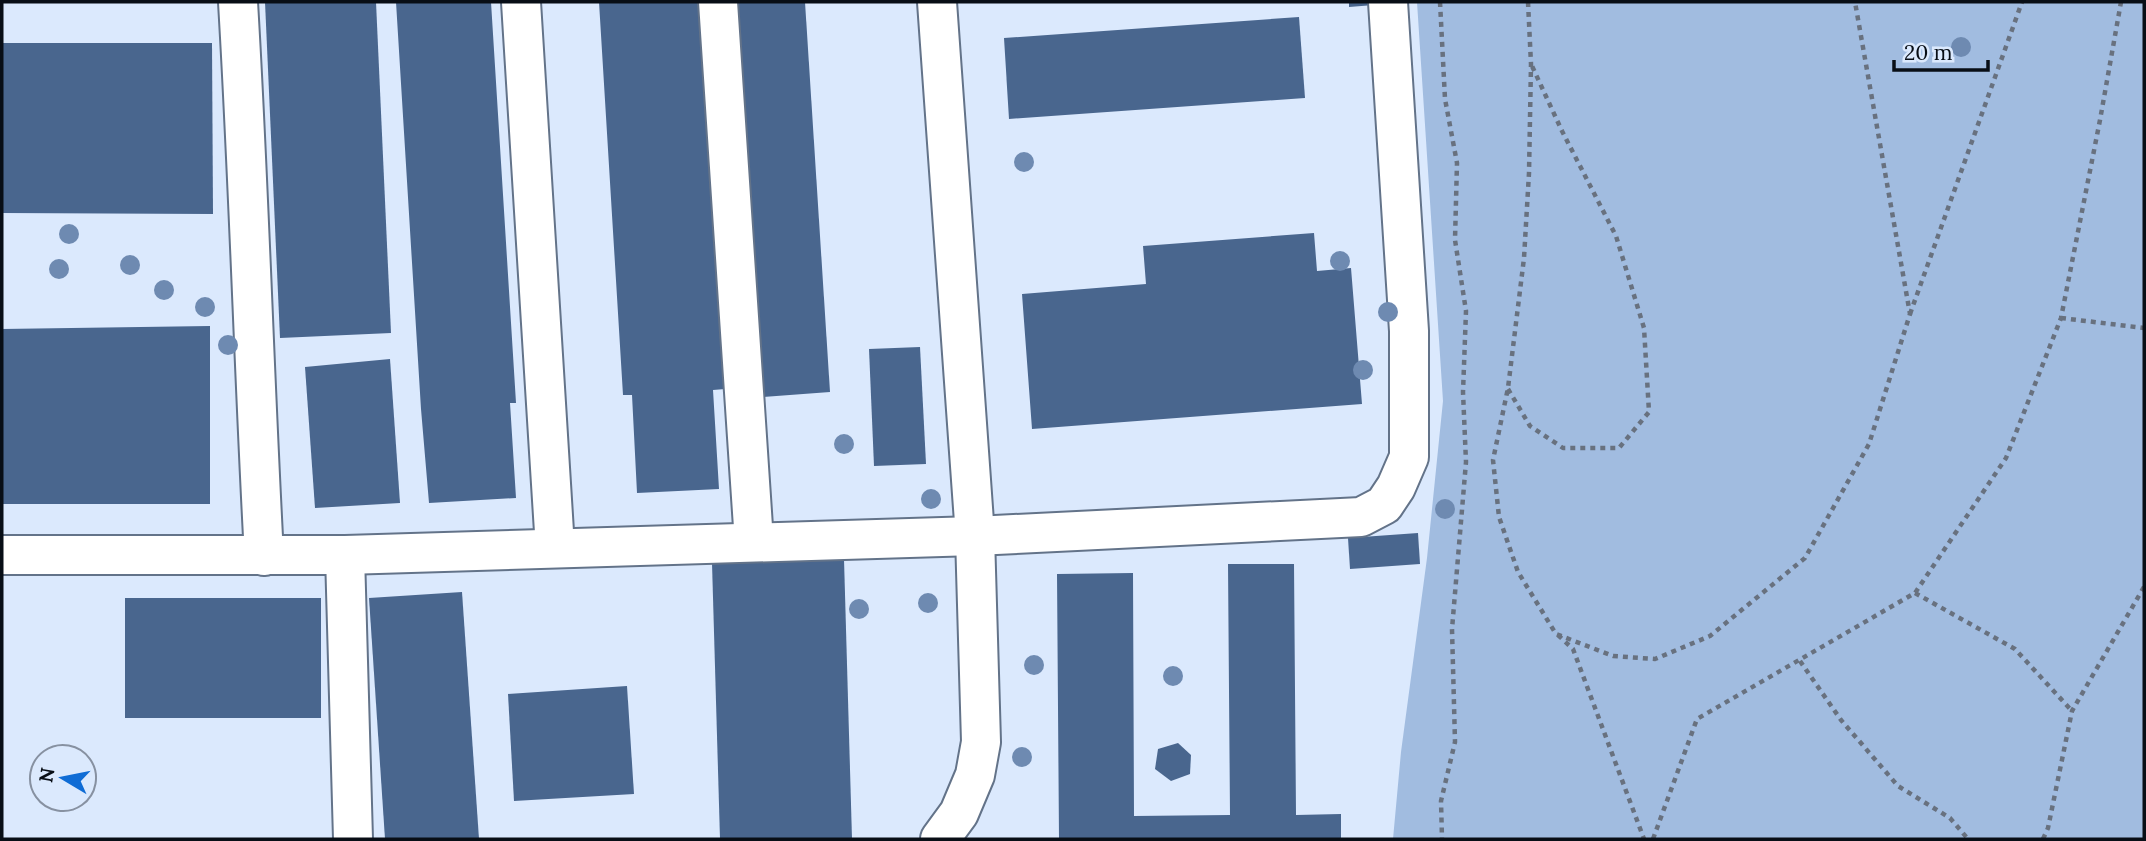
<svg xmlns="http://www.w3.org/2000/svg" width="2146" height="841" font-family="Lora,serif">
	<style>
		.green { fill: #a1bce0 }
		.building { fill: #49668e }
		.lines { fill: none; stroke-linecap: round; stroke-linejoin: round }
		.minor-casing { stroke: #637389; stroke-width: 42 }
		.path { stroke: #68717f; stroke-width: 4.5; stroke-dasharray: 5 5; stroke-linecap: butt }
		.minor { stroke: #fff; stroke-width: 38 }
		.tree { fill: #6e8ab1 }
	</style>
	<rect width="100%" height="100%" fill="#dbe9fd"/>
	<path class="green" d="M1417,2H2144V839H1393L1401,752L1427,558L1443,401Z"/>
	<g class="building">
		<path d="M265,2H376L391,333L280,338Z"/>
		<path d="M396,2H491L516,403H510L516,498L429,503L421,409Z"/>
		<path d="M599,2H701L725,389L713,390L719,489L637,493L632,395H623Z"/>
		<path d="M738,2H805L830,392L763,397Z"/>
		<path d="M1349,2H1374V5L1349,7Z"/>
		<path d="M1299,17L1305,98L1009,119L1004,38Z"/>
		<path d="M2,43H212L213,214L2,213Z"/>
		<path d="M1314,233L1317,271L1351,268L1362,404L1032,429L1022,294L1146,284L1143,246Z"/>
		<path d="M210,326V504H2V329Z"/>
		<path d="M920,347L926,464L874,466L869,349Z"/>
		<path d="M390,359L400,503L315,508L305,367Z"/>
		<path d="M1418,533L1420,564L1350,569L1348,538Z"/>
		<path d="M844,559L852,839H720L712,563Z"/>
		<path d="M1228,564H1294L1296,815L1341,814V839H1059L1057,574L1133,573L1134,816L1230,815Z"/>
		<path d="M462,592L479,839H385L369,598Z"/>
		<rect x="125" y="598" width="196" height="120"/>
		<path d="M627,686L634,794L514,801L508,694Z"/>
		<path d="M1178,743L1191,755L1190,774L1171,781L1155,769L1158,749Z"/>
	</g>
	<g class="lines">
		<defs>
			<g id="minor">
				<path d="M238,2C249,186 254,371 264,556"/>
				<path d="M521,2L555,548"/>
				<path d="M718,2L754,542"/>
				<path d="M937,2L975,536L981,742L975,775L959,813L940,839"/>
				<path d="M2,555H345L975,536L1361,517L1384,505L1396,487L1409,457V331L1388,2"/>
				<path d="M345,555L353,839"/>
			</g>
		</defs>
		<use href="#minor" class="minor-casing"/>
		<g class="path">
			<path d="M1440,2L1445,99L1457,163L1455,240L1466,311L1463,392L1466,462L1452,629L1455,742L1441,801L1442,839"/>
			<path d="M1528,2L1531,64L1529,173L1524,258L1508,388L1493,460L1499,517L1518,572L1556,634L1613,656L1655,659L1710,636L1805,558L1869,444L1910,314L1855,2"/>
			<path d="M1910,314L2022,2"/>
			<path d="M2061,318L2144,328"/>
			<path d="M1508,389L1530,426L1563,448H1619L1649,412L1644,328L1616,236L1562,131L1532,66"/>
			<path d="M1915,593L2015,649L2072,711"/>
			<path d="M1558,635L1573,649L1644,839"/>
			<path d="M1800,661L1841,720L1898,786L1950,818L1968,839"/>
			<path d="M1653,839L1697,719L1915,593L2006,458L2061,318L2100,120L2121,2"/>
			<path d="M2043,839L2048,828L2072,711L2144,587"/>
		</g>
		<use href="#minor" class="minor"/>
	</g>
	<g class="tree">
		<circle cx="1961" cy="47" r="10"/>
		<circle cx="1024" cy="162" r="10"/>
		<circle cx="69" cy="234" r="10"/>
		<circle cx="1340" cy="261" r="10"/>
		<circle cx="130" cy="265" r="10"/>
		<circle cx="59" cy="269" r="10"/>
		<circle cx="164" cy="290" r="10"/>
		<circle cx="205" cy="307" r="10"/>
		<circle cx="1388" cy="312" r="10"/>
		<circle cx="228" cy="345" r="10"/>
		<circle cx="1363" cy="370" r="10"/>
		<circle cx="844" cy="444" r="10"/>
		<circle cx="931" cy="499" r="10"/>
		<circle cx="1445" cy="509" r="10"/>
		<circle cx="928" cy="603" r="10"/>
		<circle cx="859" cy="609" r="10"/>
		<circle cx="1034" cy="665" r="10"/>
		<circle cx="1173" cy="676" r="10"/>
		<circle cx="1022" cy="757" r="10"/>
	</g>
	<rect width="2146" height="841" fill="none" stroke="#080e16" stroke-width="7"/>
	<g transform="translate(63 778) rotate(280)"><circle r="33" fill="#dbe9fd" stroke="#8791a1" stroke-width="2"/>
	<path d="M0-5L12 26L0 18L-12 26Z" fill="#0f6cd5"/>
	<text y="-10" font-size="19" font-weight="bold" text-anchor="middle" fill="#080e16">N</text>
	</g>
	<path d="M1894 60v10h94v-10" fill="none" stroke="#080e16" stroke-width="3.5"/>
	<text x="1904" y="60" font-size="21" fill="#080e16" stroke="#dbe9fd" stroke-width="5" paint-order="stroke">20 m</text>
</svg>
